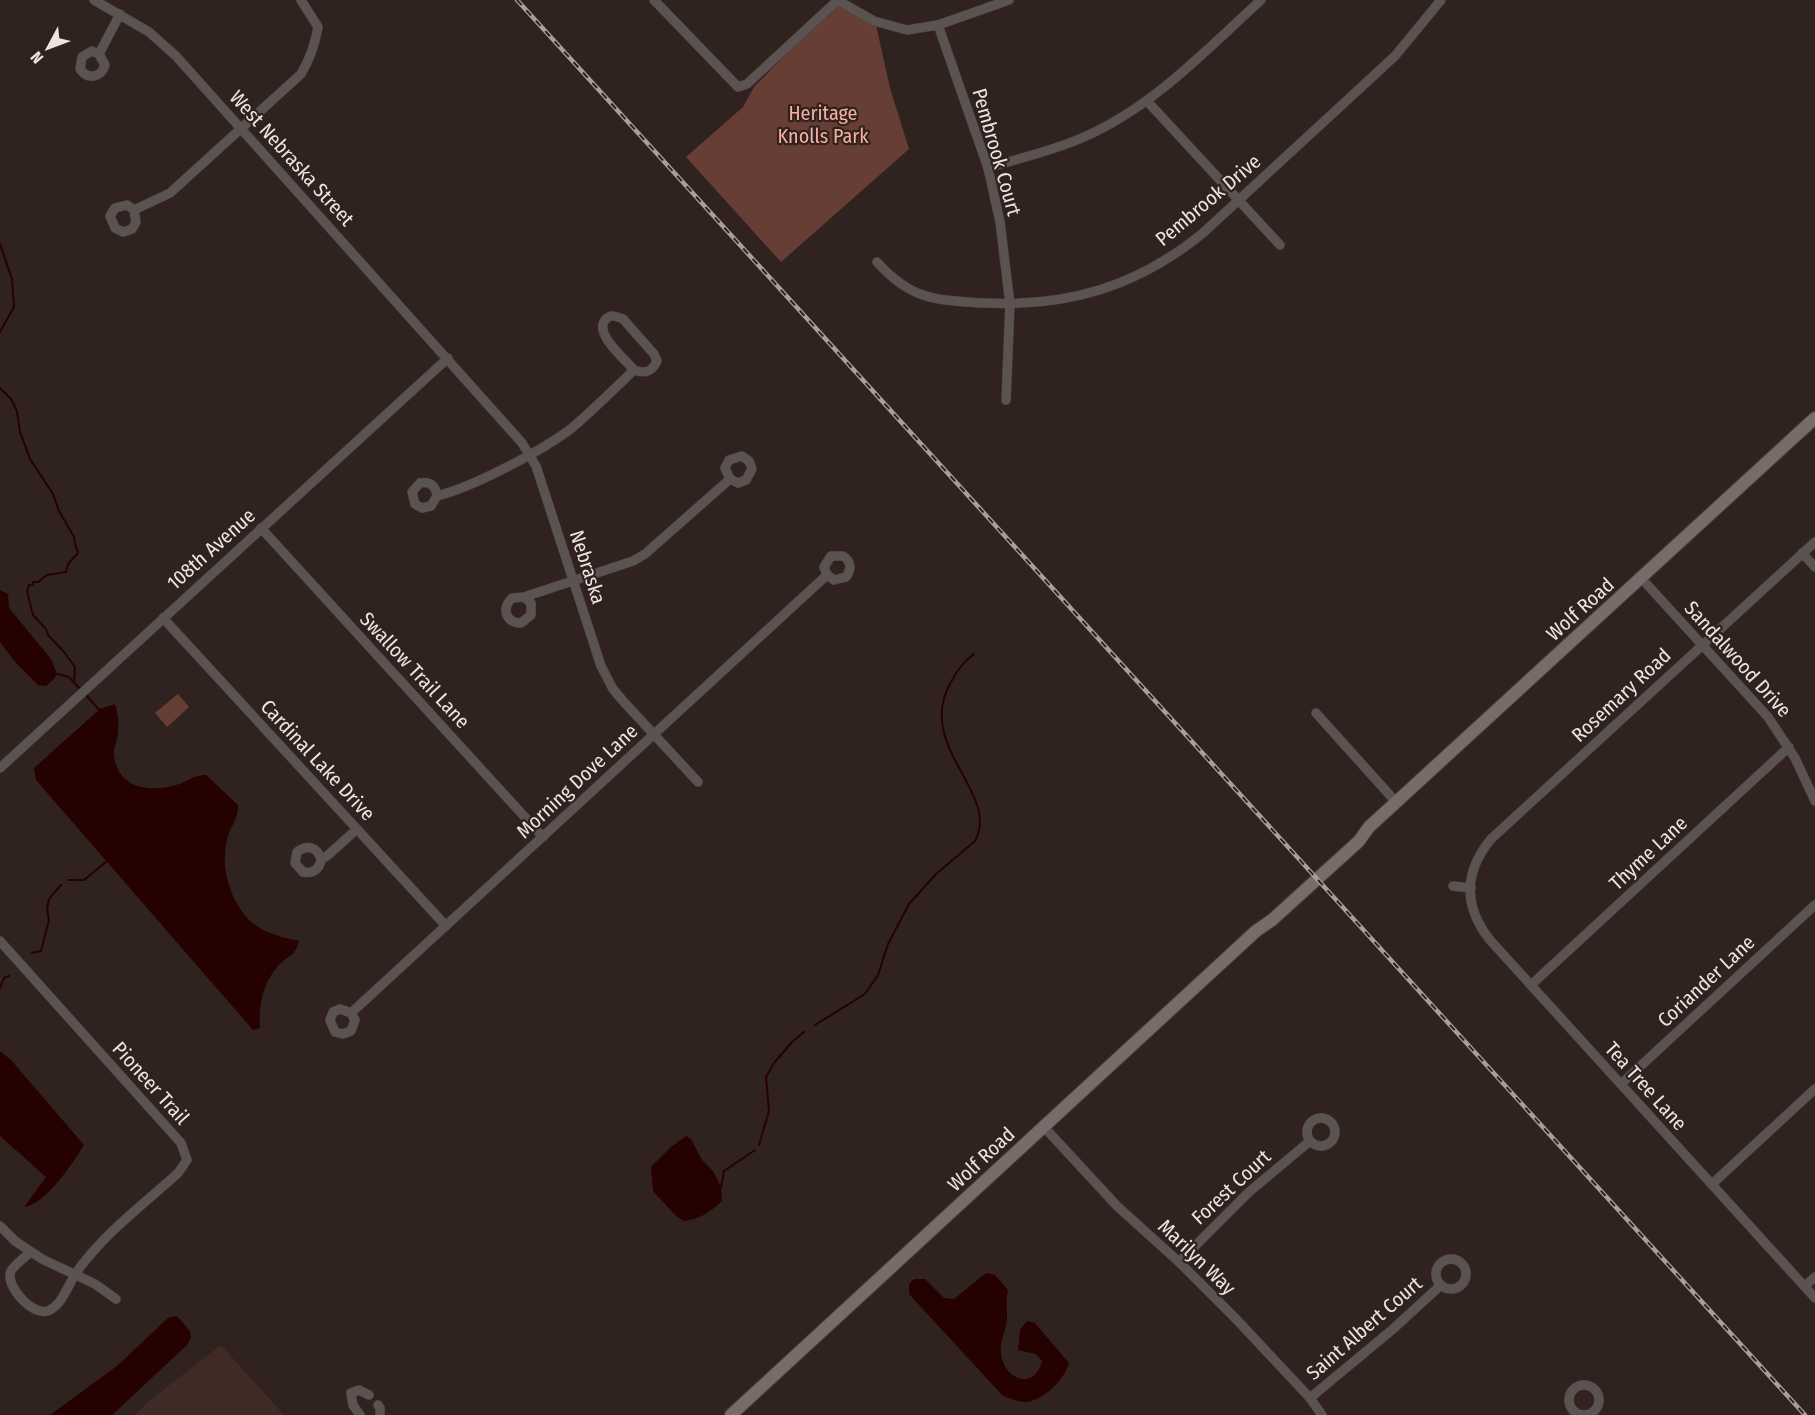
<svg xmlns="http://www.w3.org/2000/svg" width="1815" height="1415" font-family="'Fira Sans Condensed',sans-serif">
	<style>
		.built { fill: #3f2a26 }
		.green { fill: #663e35 }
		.water { fill: #250100 }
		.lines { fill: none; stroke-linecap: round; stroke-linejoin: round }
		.stream { stroke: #250100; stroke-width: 2 }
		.street-casing { stroke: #4b3d3a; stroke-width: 10 }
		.secondary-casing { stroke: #4b3d3a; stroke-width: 14 }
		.street { stroke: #5a5351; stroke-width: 9 }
		.secondary { stroke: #776c69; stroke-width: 12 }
		.rail-casing { stroke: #a99e9c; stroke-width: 4.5 }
		.rail { stroke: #30221f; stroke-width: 2; stroke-dasharray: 7; stroke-linecap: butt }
		.labels { text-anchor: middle; stroke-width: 4.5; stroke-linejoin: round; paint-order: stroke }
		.park-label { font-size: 20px; fill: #f9af9f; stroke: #30221f }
		.street-label { font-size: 20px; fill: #eee4e2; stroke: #30221f }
	</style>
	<rect width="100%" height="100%" fill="#30221f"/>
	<path class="built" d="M221,1345L284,1415H135L149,1401Z"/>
	<g class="green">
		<path d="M838,1L876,25L890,88L909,149L781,262L686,157L743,107L754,87Z"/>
		<path d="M178,694L189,707L167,727L155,713Z"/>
	</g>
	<g class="water">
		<path d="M0,590L8,594L9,608L51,659L57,674L54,679L46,686L38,685L16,663L0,642Z"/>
		<path d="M115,704C118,713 119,722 118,732C118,739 113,748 114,755C117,788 149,793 176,785C188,782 192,775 206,775L238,805C238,822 230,825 227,840C220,868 230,901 251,922C264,933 283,938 299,941C295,957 288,955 278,966C263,983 258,1006 260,1028L253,1030L36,780L34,768L100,709Z"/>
		<path d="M0,1051L11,1060L84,1145C73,1163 45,1205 24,1207L46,1177L0,1136Z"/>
		<path d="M686,1136L691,1139L702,1160L713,1171L721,1187L722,1201C710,1212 700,1219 684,1221L675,1215L653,1191L651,1167L671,1147Z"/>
		<path d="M986,1273L995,1275L1008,1290C1006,1300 1007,1308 1007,1317C1007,1330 999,1341 1001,1354C1004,1379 1034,1392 1042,1361L1036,1354L1018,1350L1020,1330L1027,1321L1035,1323L1069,1363C1064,1380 1045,1399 1027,1402C1018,1403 1011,1398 1003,1396L909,1294V1284L914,1279H925L944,1298L954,1299Z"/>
		<path d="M177,1316L190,1331L191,1337L188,1344L112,1415H50L117,1366L168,1318Z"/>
	</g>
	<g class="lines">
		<g class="stream">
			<path d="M0,244L12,279L14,307L0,332"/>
			<path d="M0,388L11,399L17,411L20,432L30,459L53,494L59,511L74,537L75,544L78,553L68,564L66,572L47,575L38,582H33V585H29L27,591L33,615L46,629L48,635L64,652L75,667L74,682"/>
			<path d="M57,674L69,677L81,690"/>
			<path d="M85,694L101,712"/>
			<path d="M68,880H84L106,862"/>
			<path d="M32,953L41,951L49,920L47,909L49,899L61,885"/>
			<path d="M0,988L4,978L9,976"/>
			<path d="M815,1025L865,994L878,975L888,944L909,904L936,874L975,841C1001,793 914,746 951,682C956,672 964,661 974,654"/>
			<path d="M759,1145L769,1111L766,1077L774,1063L792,1042L804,1032"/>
			<path d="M721,1187L724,1171L755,1150"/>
		</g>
		<defs>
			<g id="street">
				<path d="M94,0L149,32L176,56L522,443L536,466L601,666L613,689L623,701L698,782"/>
				<path d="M654,0L738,87L747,84L838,0"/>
				<path d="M840,0L844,4L874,21L907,30L938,25L1009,0"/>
				<path d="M938,25L988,168L1000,222L1010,304L1006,400"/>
				<path d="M99,54L105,65C101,78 88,80 80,69L82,57L92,51L99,54L120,14"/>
				<path d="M1147,101L1280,245"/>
				<path d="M988,168C1019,158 1053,151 1084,137C1153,107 1206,50 1261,0"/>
				<path d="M134,210L136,222L132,229L123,232L115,228L110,216L115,208L127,205L134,210L170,193L301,74C310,59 315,45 318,27L301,0"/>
				<path d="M877,262C911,300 935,300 983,303C1068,307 1137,287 1203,233L1395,56L1441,0"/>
				<path d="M437,496C436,486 430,481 420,483L412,492L415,504L422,508L431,506L437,496C473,487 544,450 573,427C594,409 614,389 634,370C645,374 652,372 657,361L654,354L623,319C616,316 610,314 605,320C594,334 625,359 634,370"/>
				<path d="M261,528L543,837"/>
				<path d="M1815,542L1491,839C1464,872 1463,906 1490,940L1815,1298"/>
				<path d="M1802,553L1815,567"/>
				<path d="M1642,579L1768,717L1795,758L1815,801"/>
				<path d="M524,597L531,603V615L521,623C506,623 501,609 512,598L524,597L633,561L645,554L730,479L738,483L746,480L752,469L749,461L742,456L729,460L725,468L730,479"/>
				<path d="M163,618L446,926"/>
				<path d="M1316,713L1396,802"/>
				<path d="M0,768L448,358"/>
				<path d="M321,859C317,847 307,844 297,852L295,863L303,872C313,874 320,869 321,859L327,856L357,829"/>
				<path d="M1453,886L1471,888"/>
				<path d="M0,941L181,1143L187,1160L178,1173C143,1205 103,1234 76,1273C68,1285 63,1303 50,1310C35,1319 4,1286 11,1271C15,1264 25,1257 31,1252"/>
				<path d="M1531,985L1789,747"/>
				<path d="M351,1013L340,1009L333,1012L330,1020L335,1032L343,1034L351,1031L355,1020L351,1013L827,575L834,580L846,577C852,569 851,561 843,556H831L824,567L827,575"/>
				<path d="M1621,1084L1815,905"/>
				<circle cx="1321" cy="1132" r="14"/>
				<path d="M1044,1127L1117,1206L1179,1262L1237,1320L1310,1398L1322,1415"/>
				<path d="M1712,1184L1815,1089"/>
				<path d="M0,1226L15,1241L42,1259L95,1284L116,1299"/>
				<circle cx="1451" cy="1274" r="15"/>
				<path d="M1179,1262L1249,1192L1310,1141"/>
				<path d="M1805,1286L1815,1277"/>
				<circle cx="1584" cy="1400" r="15"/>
				<path d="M1310,1398L1393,1329L1441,1285"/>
				<path d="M378,1405L380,1408V1415"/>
				<path d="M360,1415L353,1405L351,1393L359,1390L369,1395"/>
			</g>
			<path id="secondary" d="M731,1415L1256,931L1272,920L1359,841L1369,827L1815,418"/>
		</defs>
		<use href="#street" class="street-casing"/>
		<use href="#secondary" class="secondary-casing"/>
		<use href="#street" class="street"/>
		<use href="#secondary" class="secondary"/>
		<defs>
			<path id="rail" d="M517,0L1805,1415"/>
		</defs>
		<use href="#rail" class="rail-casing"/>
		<use href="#rail" class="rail"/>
	</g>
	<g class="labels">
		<g class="park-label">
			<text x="823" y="120">Heritage<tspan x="823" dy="23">Knolls Park</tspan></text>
		</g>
		<g class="street-label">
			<text transform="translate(997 152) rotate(74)" y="7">Pembrook Court</text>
			<text transform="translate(292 158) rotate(48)" y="7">West Nebraska Street</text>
			<text transform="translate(1208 200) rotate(-40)" y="7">Pembrook Drive</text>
			<text transform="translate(211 549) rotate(-42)" y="7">108th Avenue</text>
			<text transform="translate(588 567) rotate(72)" y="7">Nebraska</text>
			<text transform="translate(1580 609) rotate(-42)" y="7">Wolf Road</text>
			<text transform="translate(1738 659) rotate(48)" y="7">Sandalwood Drive</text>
			<text transform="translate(415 670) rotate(47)" y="7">Swallow Trail Lane</text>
			<text transform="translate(1621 695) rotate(-43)" y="7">Rosemary Road</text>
			<text transform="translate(318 760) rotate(47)" y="7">Cardinal Lake Drive</text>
			<text transform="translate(577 781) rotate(-43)" y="7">Morning Dove Lane</text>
			<text transform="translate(1648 853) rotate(-43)" y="7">Thyme Lane</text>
			<text transform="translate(1706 981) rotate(-43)" y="7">Coriander Lane</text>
			<text transform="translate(151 1083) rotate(48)" y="7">Pioneer Trail</text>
			<text transform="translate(1646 1086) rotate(48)" y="7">Tea Tree Lane</text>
			<text transform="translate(981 1159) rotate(-43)" y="7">Wolf Road</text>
			<text transform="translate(1231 1187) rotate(-43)" y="7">Forest Court</text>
			<text transform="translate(1197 1257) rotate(44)" y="7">Marilyn Way</text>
			<text transform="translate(1364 1328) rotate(-41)" y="7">Saint Albert Court</text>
		</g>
	</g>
	<g transform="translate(48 48) rotate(229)" stroke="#30221f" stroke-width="4.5" paint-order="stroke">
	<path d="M0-4.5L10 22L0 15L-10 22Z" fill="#eee4e2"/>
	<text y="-9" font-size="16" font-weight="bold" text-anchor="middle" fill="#eee4e2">N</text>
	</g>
</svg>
